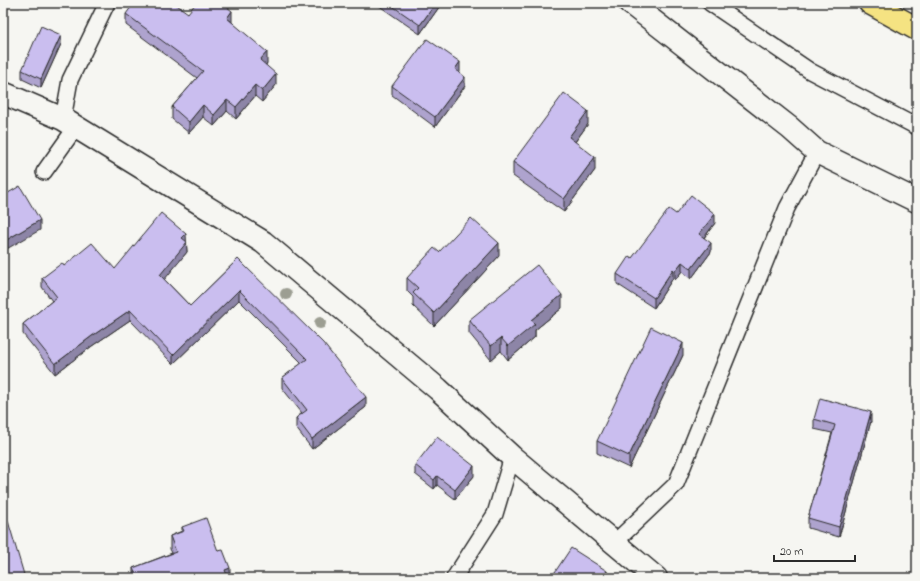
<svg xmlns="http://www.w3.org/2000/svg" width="920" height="581" font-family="'Indie Flower',sans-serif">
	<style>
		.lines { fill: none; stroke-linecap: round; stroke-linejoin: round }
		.service-casing { stroke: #2b2b2b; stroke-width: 18 }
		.minor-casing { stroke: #2b2b2b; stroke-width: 25 }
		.primary-casing { stroke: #2b2b2b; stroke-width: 25 }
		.service { stroke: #f6f6f2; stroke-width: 15 }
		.minor { stroke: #f6f6f2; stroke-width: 22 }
		.primary { stroke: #f5e382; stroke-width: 22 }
		.tree { fill: #9c9e92 }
		.wall { fill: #aea3ce; stroke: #2b2b2b }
		.shaded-wall { fill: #8d85a7; stroke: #2b2b2b }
		.building { fill: #cabeef; stroke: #2b2b2b }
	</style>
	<rect width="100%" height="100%" fill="#f6f6f2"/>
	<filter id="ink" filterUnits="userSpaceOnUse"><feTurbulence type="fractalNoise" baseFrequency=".025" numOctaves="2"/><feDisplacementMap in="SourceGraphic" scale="8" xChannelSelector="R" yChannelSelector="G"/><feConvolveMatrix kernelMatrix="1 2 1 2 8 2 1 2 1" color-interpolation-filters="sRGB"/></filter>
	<g filter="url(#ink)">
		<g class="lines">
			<defs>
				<g id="service">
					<path d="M710,3L810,71L917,127"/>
					<path d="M63,119L70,80L107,3"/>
					<path d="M44,172L76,127"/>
					<path d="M614,543L676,484L787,208L817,152"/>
					<path d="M454,578L495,514L512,457"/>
				</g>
				<g id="minor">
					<path d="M630,3L790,128L817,152L917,201"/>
					<path d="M3,93L63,119L263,242L438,389L512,457L656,578"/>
				</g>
				<path id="primary" d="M870,3L917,29"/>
			</defs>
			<use href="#service" class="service-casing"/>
			<use href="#minor" class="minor-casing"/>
			<use href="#primary" class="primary-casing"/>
			<use href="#service" class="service"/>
			<use href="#minor" class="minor"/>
			<use href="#primary" class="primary"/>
		</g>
		<g class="tree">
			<circle cx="286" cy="294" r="6"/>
			<circle cx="320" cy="323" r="6"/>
		</g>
		<g class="wall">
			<path d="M375,3H442L420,34Z"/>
			<path d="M188,13L232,22L267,63L266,65L276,85L262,102L255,96L236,119L227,111L214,126L203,117L189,133L172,119V107L197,78L126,25V14Z"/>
			<path d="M61,44L41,88L22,79V70Z"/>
			<path d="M460,72L459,73L465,86L435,127L392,95V86Z"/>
			<path d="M588,124L575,142L595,170L564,212L513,176V162Z"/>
			<path d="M676,214L715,223L704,238L711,252L691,279L682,271L675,280L673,278L654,308L617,284V274L632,258Z"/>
			<path d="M186,241L187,252L164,279L190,306L238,259L366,407L312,449L296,428V418L302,413L282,388V378L302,363L239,300L173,364L130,320L92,346L55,374L23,334V324L52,301L42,287V278L64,266L115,269Z"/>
			<path d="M439,252L499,256L434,326L413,306V297L407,291V278Z"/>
			<path d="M562,308L535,330V337L508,360L501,351L491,360L469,333V320Z"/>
			<path d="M683,355L629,468L597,453V441Z"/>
			<path d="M917,380V396L914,395V390Z"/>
			<path d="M814,419L871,421L839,537L808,528V518L832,433L814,429Z"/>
			<path d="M415,465L474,476L455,499L437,485L434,489L415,474Z"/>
			<path d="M182,527L218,551L230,578H133V568L172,553L170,549V536L182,531Z"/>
		</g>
		<g class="shaded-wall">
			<path d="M436,3H442L420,34V25Z"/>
			<path d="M232,11V22L227,18Z"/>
			<path d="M61,35V44L41,88V79Z"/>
			<path d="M267,52V63L260,72V60Z"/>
			<path d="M460,62V72L455,79V69Z"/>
			<path d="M276,74V85L262,102V91Z"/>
			<path d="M465,77V86L435,127V117Z"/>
			<path d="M255,85V96L236,119V107Z"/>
			<path d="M227,100V111L214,126V115Z"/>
			<path d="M203,105V117L189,133V122Z"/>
			<path d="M588,111V124L569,150V137Z"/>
			<path d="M595,157V170L564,212V199Z"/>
			<path d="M715,214V223L699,244V234Z"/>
			<path d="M40,220V230L3,251V242Z"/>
			<path d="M186,234L187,252L160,285V275L182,238Z"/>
			<path d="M499,243V256L434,326V313Z"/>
			<path d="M711,243V252L691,279V269Z"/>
			<path d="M682,262V271L675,280V271Z"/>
			<path d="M673,269V278L654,308V298Z"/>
			<path d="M239,290V300L173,364V355Z"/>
			<path d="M562,295V308L535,330V337L508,360V346L531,320Z"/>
			<path d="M130,310V320L92,346L55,374V364L92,336Z"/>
			<path d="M501,338V351L491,360V346Z"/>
			<path d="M683,343V355L629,468V456Z"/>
			<path d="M366,397V407L312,449V439Z"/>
			<path d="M871,412V421L839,537V527Z"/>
			<path d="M474,466V476L455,499V490Z"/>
			<path d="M437,476V485L434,489V480Z"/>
			<path d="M230,568V578H225V570Z"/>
			<path d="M607,571V576L606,578H603Z"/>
		</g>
		<g class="building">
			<path d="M134,3H174L188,13L196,3H222L232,11L227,18L267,52L260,60L276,74L262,91L255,85L236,107L227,100L214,115L203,105L189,122L172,107L203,71L126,14Z"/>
			<path d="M388,3H436L420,25Z"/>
			<path d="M41,26L61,35L41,79L22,70Z"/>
			<path d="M427,39L460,62L455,69L465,77L435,117L392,86Z"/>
			<path d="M564,93L588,111L569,137L595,157L564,199L513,162Z"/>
			<path d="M20,186L40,220L3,242V196Z"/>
			<path d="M691,195L715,214L699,234L711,243L691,269L682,262L675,271L673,269L654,298L617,274L629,256L632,258L669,209L676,214Z"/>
			<path d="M161,213L186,234L182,238L187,242L160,275L190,306L238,259L323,343L366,397L312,439L296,418L307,410L282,378L307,359L239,290L173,355L130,310L92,336L55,364L23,324L57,297L42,278L62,263L64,266L92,243L115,269Z"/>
			<path d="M471,218L499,243L434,313L413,293L418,288L407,278L434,248L439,252Z"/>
			<path d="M537,265L562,295L531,320L535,324L508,346L501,338L491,346L469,320Z"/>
			<path d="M651,327L683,343L629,456L597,441Z"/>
			<path d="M917,380V391L914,390Z"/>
			<path d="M820,398L871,412L839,527L808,518L835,425L814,419Z"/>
			<path d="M437,437L474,466L455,490L437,476L434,480L415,465Z"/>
			<path d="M3,511H5L25,578H3Z"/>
			<path d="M206,518L218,551L223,550L230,568L225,570L228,578H137L133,568L176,552L170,536L184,531L182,527Z"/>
			<path d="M571,548L607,571L603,578H551Z"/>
		</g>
	</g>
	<rect width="920" height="581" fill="none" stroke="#f6f6f2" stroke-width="16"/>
	<rect x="8" y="8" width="904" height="565" fill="none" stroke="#2b2b2b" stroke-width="1.5" filter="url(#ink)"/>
	<path d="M774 555v6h81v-6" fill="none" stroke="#2b2b2b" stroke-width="2"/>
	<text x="780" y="555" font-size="12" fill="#2b2b2b" stroke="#f6f6f2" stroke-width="3" paint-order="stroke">20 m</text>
</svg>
